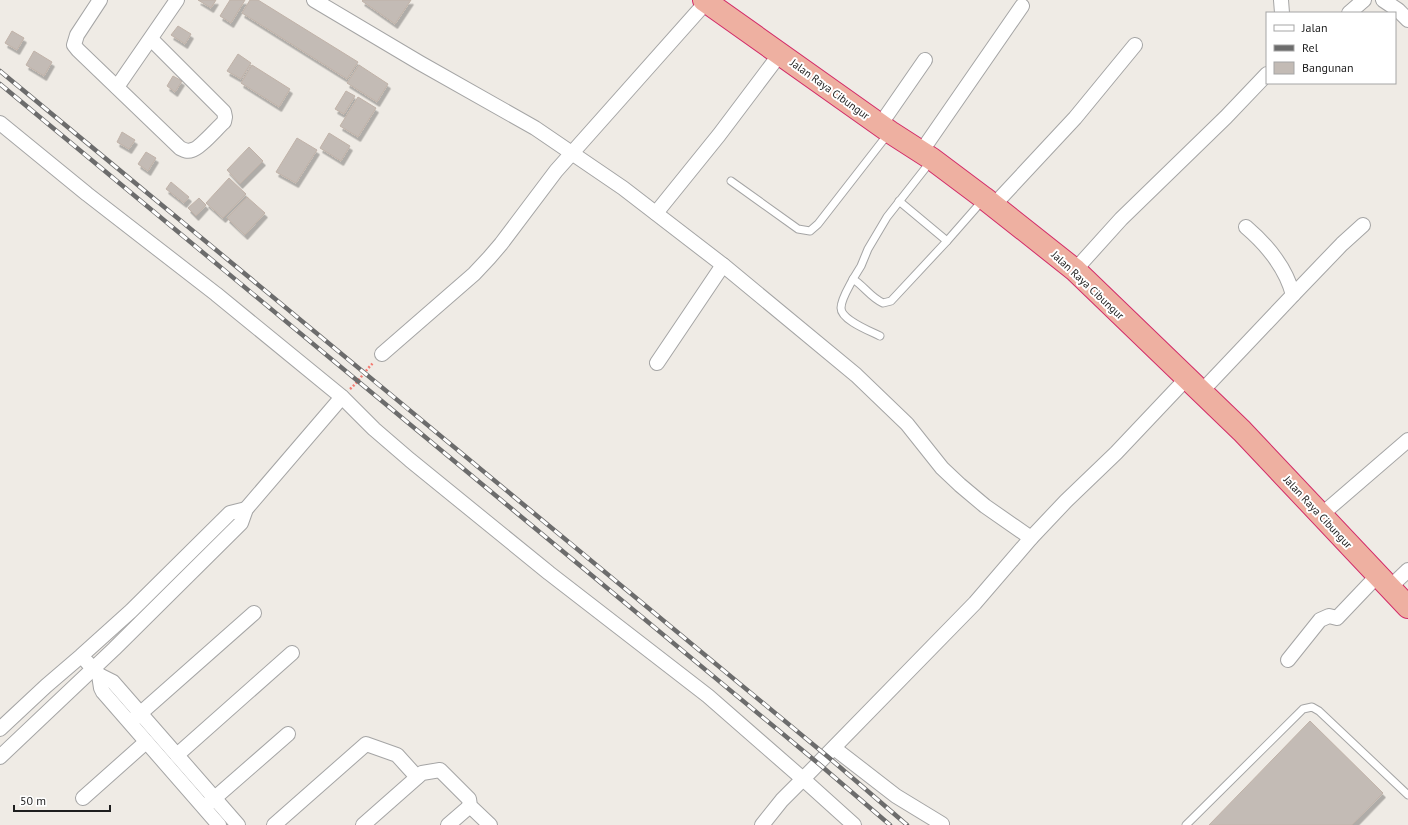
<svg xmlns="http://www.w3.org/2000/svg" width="1408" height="825" font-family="'PT Sans',sans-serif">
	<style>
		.building { fill: #c3bbb5; stroke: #c0b2a8; filter: url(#shadow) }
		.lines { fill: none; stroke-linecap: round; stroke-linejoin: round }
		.service-casing { stroke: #a5a5a5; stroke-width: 9 }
		.minor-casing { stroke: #a5a5a5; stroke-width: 16 }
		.trunk-casing { stroke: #d32c69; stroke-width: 24 }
		.path { stroke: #f47b71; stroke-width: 2.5; stroke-dasharray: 2 2; stroke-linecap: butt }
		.service { stroke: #fff; stroke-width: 7 }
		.minor { stroke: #fff; stroke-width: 14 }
		.trunk { stroke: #eeb0a1; stroke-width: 22 }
		.rail-casing { stroke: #6c6c6c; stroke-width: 4.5 }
		.rail { stroke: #fff; stroke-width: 3; stroke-dasharray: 9; stroke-linecap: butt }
		.labels { text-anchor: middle; stroke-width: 4; stroke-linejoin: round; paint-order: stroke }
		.street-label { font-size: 11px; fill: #1e1e1e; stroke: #fff }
	</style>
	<defs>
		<filter id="shadow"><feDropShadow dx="2.5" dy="4.5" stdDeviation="0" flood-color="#0004"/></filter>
	</defs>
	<rect width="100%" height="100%" fill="#efebe5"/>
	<g class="building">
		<path d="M198,0H216L211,8Z"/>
		<path d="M230,0H245L231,23L220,16Z"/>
		<path d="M250,0H258L358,62L347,79L242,13Z"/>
		<path d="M363,0H411L395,24L362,1Z"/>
		<path d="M178,26L191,34L185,44L171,35Z"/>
		<path d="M12,31L24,38L17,50L5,43Z"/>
		<path d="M34,51L52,62L44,76L26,65Z"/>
		<path d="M238,54L251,63L241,79L227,71Z"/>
		<path d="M252,65L290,89L279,107L241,83Z"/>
		<path d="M359,65L388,84L377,102L347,83Z"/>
		<path d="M173,76L182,81L175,92L167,86Z"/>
		<path d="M346,91L355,96L344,114L335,109Z"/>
		<path d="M358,97L376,108L358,137L340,126Z"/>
		<path d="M122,132L135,140L129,149L117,142Z"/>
		<path d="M329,133L350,146L341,161L320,148Z"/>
		<path d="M297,138L317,150L296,183L276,172Z"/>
		<path d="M249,147L263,161L240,184L227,170Z"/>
		<path d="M146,152L156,158L148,171L138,164Z"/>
		<path d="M229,178L246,194L223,218L206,203Z"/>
		<path d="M171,182L189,197L184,203L166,189Z"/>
		<path d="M247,197L265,213L245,235L227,218Z"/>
		<path d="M199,198L206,205L196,216L188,208Z"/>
		<path d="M1310,721L1383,793L1352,825H1209Z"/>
	</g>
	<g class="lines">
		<defs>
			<g id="service">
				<path d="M931,161L887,217L868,249L861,266L853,279C864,286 871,298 883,303L891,301L947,241L983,200"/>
				<path d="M731,181L798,229L810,231L818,224L888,134"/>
				<path d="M899,201L947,241"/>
				<path d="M853,279C849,287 841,299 841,308C841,320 870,331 880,336"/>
				<path d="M1186,825L1303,709L1312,707L1319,711L1408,795"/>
			</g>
			<g id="minor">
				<path d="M100,0L77,35L74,45L78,50L180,148C184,150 187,152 192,150C199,149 217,128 224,122L225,117L224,112L151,39"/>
				<path d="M314,0L420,63L535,128L623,188L723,265L856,375L907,424L942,468L960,485L985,506L1031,538"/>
				<path d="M1281,0L1282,13"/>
				<path d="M1383,0L1398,10L1408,20"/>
				<path d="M1349,13L1364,0"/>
				<path d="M117,87L177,0"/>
				<path d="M0,123L87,194L216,294L342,397L374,429L410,460L549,573L708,696L803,779L854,825"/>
				<path d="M880,125L925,60"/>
				<path d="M921,152L1022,6"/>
				<path d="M993,206L1075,118L1135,45"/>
				<path d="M656,213L719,135L780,54"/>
				<path d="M1075,270L1121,219L1226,117L1267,74"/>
				<path d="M1293,295L1342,244L1363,225"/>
				<path d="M382,354L474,274L489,258L501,244L556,171L708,0"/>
				<path d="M657,363L723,265"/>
				<path d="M1201,392L1293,295C1286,268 1267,245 1246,227"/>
				<path d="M1321,515L1408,440"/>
				<path d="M1389,588L1408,570"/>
				<path d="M1288,660L1320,620L1329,616L1337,618L1377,576"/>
				<path d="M87,662L99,675L113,682L238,825"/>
				<path d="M99,675L101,688L103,692L219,825"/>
				<path d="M134,719L254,613"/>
				<path d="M0,729L46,686L81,656L131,611L230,513L246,509"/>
				<path d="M834,748L896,796L942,824"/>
				<path d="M177,755L292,653"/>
				<path d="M0,757L114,649L241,523L246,509L342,397"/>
				<path d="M83,798L146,742"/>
				<path d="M209,803L288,734"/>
				<path d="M274,825L366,744L397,755L417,777"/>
				<path d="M363,825L422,773L440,770L469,799L470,806L490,825"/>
				<path d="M448,825L470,806"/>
				<path d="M762,825L782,800L803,779L975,603L1031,538L1066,501L1116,453L1187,378"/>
			</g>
			<path id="trunk" d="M704,0L890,132L932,159L984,198L1075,270L1242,431L1408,607"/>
		</defs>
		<use href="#service" class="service-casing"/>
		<use href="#minor" class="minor-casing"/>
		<use href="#trunk" class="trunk-casing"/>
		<path class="path" d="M350,389C359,381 365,371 373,363"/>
		<use href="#service" class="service"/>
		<use href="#minor" class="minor"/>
		<use href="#trunk" class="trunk"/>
		<defs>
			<g id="rail">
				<path d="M0,71L827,756L907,825"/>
				<path d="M0,84L819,764L890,825"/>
			</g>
		</defs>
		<use href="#rail" class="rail-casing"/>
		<use href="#rail" class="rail"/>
	</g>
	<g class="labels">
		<g class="street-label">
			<text transform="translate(830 89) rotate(36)" y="4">Jalan Raya Cibungur</text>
			<text transform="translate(1088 285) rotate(43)" y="4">Jalan Raya Cibungur</text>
			<text transform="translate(1318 512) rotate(47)" y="4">Jalan Raya Cibungur</text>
		</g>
	</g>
	<rect x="1266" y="12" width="130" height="72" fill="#ffffff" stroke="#a5a5a5"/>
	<rect x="1274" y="25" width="20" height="6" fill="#ffffff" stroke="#a5a5a5"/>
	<text x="1302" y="32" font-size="12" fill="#1e1e1e">Jalan</text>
	<rect x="1274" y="45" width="20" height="6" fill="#6c6c6c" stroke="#a5a5a5"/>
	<text x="1302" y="52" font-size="12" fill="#1e1e1e">Rel</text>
	<rect x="1274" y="62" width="20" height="12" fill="#c3bbb5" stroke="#a5a5a5"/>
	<text x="1302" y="72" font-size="12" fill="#1e1e1e">Bangunan</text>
	<path d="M14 805v6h96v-6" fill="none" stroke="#1e1e1e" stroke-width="2"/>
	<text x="20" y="805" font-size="12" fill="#1e1e1e" stroke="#ffffff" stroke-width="3" paint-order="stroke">50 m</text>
</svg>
